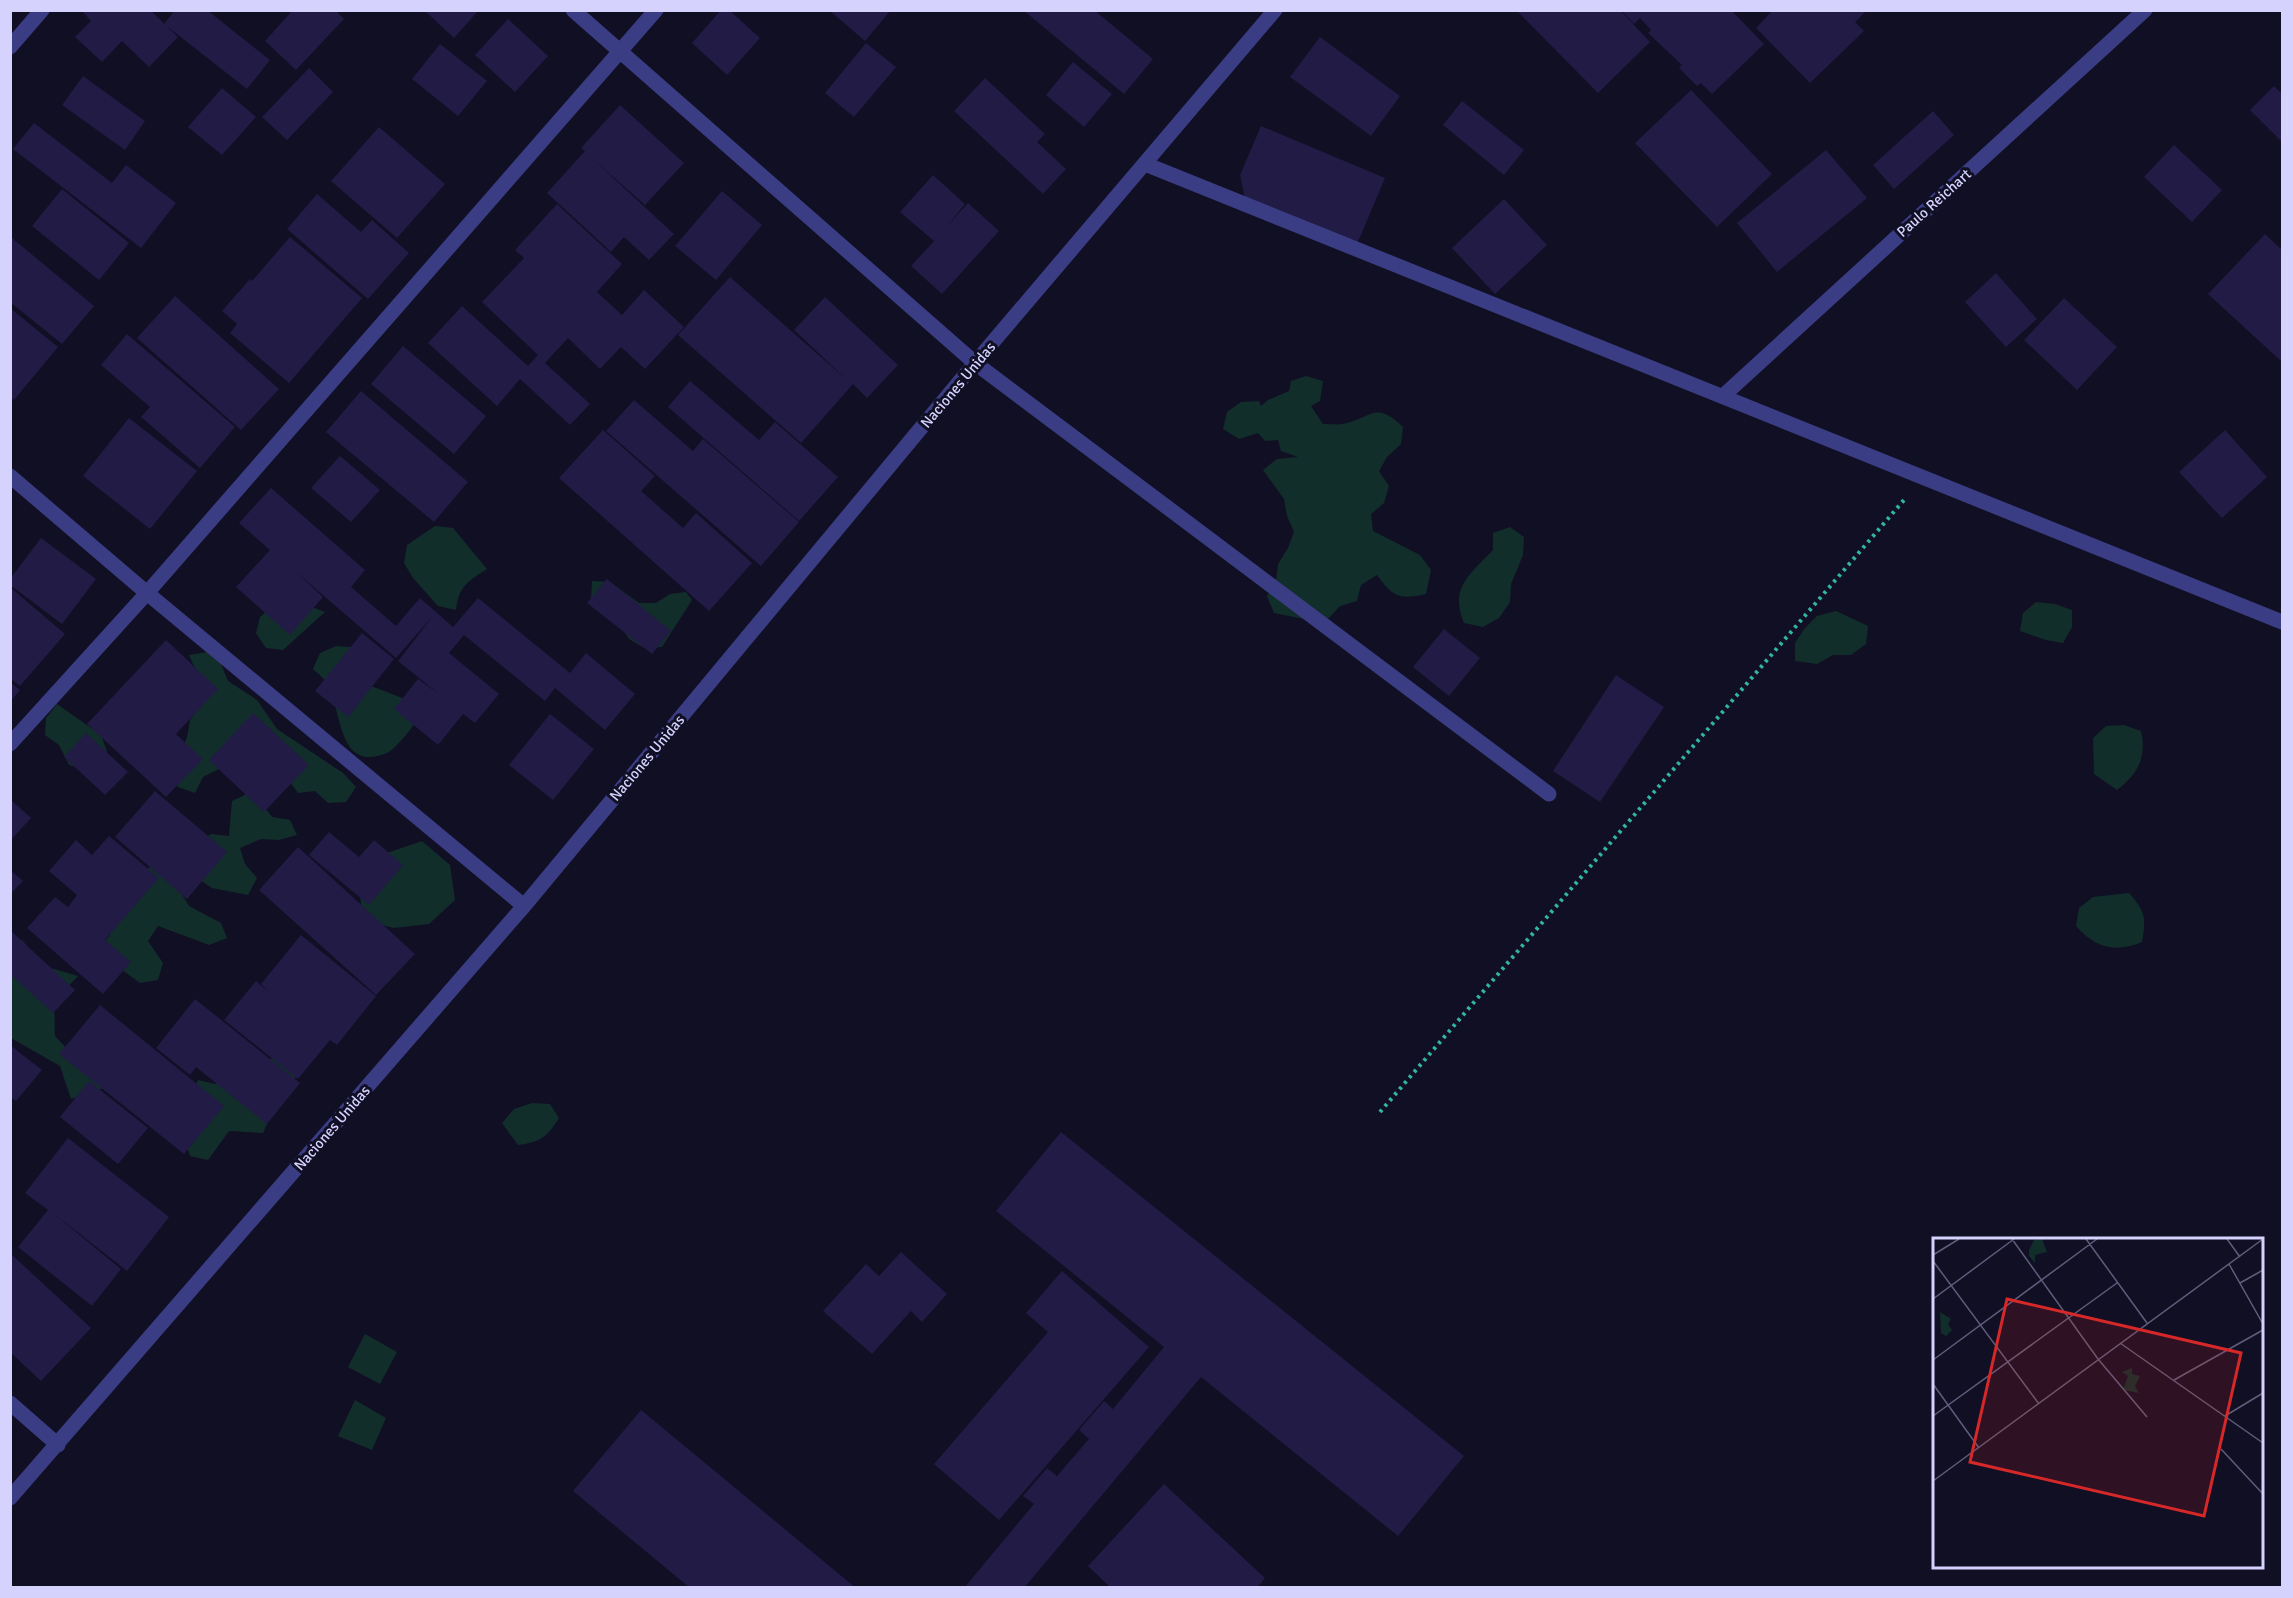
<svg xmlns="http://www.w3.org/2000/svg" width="2293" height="1598" font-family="Signika,sans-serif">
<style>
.green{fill:#122e2b}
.building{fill:#211b45}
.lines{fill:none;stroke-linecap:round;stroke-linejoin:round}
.path{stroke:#31b5a4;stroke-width:4;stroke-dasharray:3 4.5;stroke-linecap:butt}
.minor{stroke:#3a3d83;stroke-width:15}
.labels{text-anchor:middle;stroke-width:6;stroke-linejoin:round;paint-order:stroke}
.street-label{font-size:15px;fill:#d5d3fe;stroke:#110f24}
.inset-road{fill:none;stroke:#5f5d7b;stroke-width:1.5}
.view{fill:#d62828;fill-opacity:0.15;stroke:#d62828;stroke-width:3}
.inset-edge{fill:none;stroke:#d5d3fe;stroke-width:3}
</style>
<rect width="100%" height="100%" fill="#110f24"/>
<path class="green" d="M1306,376l17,5 -3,20 -9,5 12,18c6,0 14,1 20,0 29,-6 32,-24 60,3l-2,17 -14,13 -8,14 10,15 -5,17 -13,11 2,17 47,24 11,15 -5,24c-27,6 -33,3 -49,-19l-16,10 -4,16 -17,5 -13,14h-18l-35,-7 -7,-17 9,-15 2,-17 10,-16 6,-16 -7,-16 -3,-17 -21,-29 14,-11 21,-2 -17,-6 -3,-11 -13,1 -7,-8 -19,6 -16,-10 4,-17 14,-10 18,-1 2,5 7,-6 21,-9 2,-10z
M435,526l18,2 34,41c-20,13 -28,17 -31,41l-18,-4 -25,-28 -9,-15 3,-18z
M1510,527l14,10 -1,18 -12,29 -1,18 -11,16 -16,9 -19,-4c-15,-35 6,-49 29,-73v-17z
M592,581l18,1 29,21h17l14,-9 16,-2 6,8 -30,47 -18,1 -15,-9 -10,-16 -28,-24z
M2036,602l19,2 17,6v17l-9,16 -17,-3 -26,-9 3,-18z
M273,606h36l16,6 -42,38 -17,-2 -10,-15 4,-16z
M1836,611l32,15 -2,18 -15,11h-18l-16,9 -22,-3v-18l10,-15 12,-12z
M336,646l16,1 6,34 60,23c-1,5 -1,13 -3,18 -3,7 -21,28 -28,31 -51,21 -44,-45 -61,-71 -3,-5 -9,-9 -13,-13l7,-16z
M207,652l14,12 7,17 29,19 20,29 66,44 13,14 -10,15 -18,1 -13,-12 -17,2 -11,-15 -68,-9 -16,8 -8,16 -17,-6 -5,-17 14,-33 3,-17 10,-14 -4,-35 -7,-16z
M57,704l44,31 6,17 -21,18 -17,-5 -10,-20 -14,-10 1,-17z
M2124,725l17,6c6,26 -3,43 -24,59l-23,-16 -1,-36 13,-12z
M247,794l14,9 11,14 18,3 7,15 -18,5 -18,-1 -21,9 5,16 12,14 -9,17 -36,-7 -15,-10 -2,-34 16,-10 18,2 3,-35z
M422,841l28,24 5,35 -26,24 -35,4 -32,-8 -3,-44 28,-23z
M162,861l27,45 32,17 6,15 -18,7 -51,-19 -10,15 15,22 -5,17 -18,3 -30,-22 -12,-12 12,-14 7,-51z
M2129,893c17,19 17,25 13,49 -27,11 -47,6 -66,-16l3,-18 14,-11z
M22,940l22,26 34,10 -24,25 1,35 49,52 -33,11 -11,-33 -49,-28 -1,-90z
M282,1056l15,19 -27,42 -7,16 -34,-2 -21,29 -18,-4 -9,-26 9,-33 8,-17 17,4 32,-19z
M532,1103l18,1 9,14c-12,19 -18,24 -41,27l-16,-22 12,-14z
M365,1334l32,18 -17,32 -32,-17z
M355,1400l31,18 -14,32 -34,-14z"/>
<path class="building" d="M81,10h69l28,27 -29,30 -27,-26 -20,21 -27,-25 16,-16z
M175,10h32l63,50 -23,29 -83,-65z
M293,10h42l9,9 -48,51 -31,-29z
M424,10h55l-25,28z
M721,10h8l31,28 -33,37 -35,-32z
M829,10h62l-26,31z
M1023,10h71l59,49 -29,35z
M1516,10h104l30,32 -52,51z
M1621,10h110l33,34 -52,50 -11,-11 -4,3 -18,-18 3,-3 -34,-32 3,-3 -11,-12 -6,6z
M1773,10h94l-12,12 9,9 -54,52 -54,-55z
M508,19l40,37 -33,36 -40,-37z
M1320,37l80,59 -29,40 -81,-59z
M866,43l30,24 -42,50 -29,-24z
M440,44l47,37 -29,35 -46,-37z
M1073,62l39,32 -28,33 -38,-32z
M309,68l24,24 -46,48 -25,-23z
M83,76l62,45 -20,29 -63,-45z
M985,78l60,56 -8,8 29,27 -23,25 -89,-83z
M2274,86l8,8v48l-32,-32z
M222,88l34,29 -34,38 -34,-28z
M1691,90l81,84 -55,53 -82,-84z
M1462,101l62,49 -20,25 -61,-50z
M620,105l64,58 -39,42 -50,-44 79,73 -25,26 -25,-23 -13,15 -64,-59 38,-42 -4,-3z
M1933,111l21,24 -60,54 -21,-24z
M34,123l78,60 14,-18 50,38 -35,45 -128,-99z
M1261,126l124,52 -28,66 -112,-45 -5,-24z
M379,127l66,57 -48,54 -66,-57z
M2174,145l48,45 -30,32 -48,-45z
M1826,150l41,48 -90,74 -40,-49z
M933,175l32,29 -17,21 20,-22 31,28 -57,63 -31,-28 23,-25 -34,-29z
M62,189l67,54 -30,37 -67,-54z
M722,191l40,34 -46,55 -41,-34z
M317,194l44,38 11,-12 37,33 -41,46 -81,-70z
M1504,199l43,46 -52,49 -43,-46z
M557,204l65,60 -25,28 25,23 22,-25 40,37 -39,42 -24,-22 -21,22 -32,-31 -23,25 45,41 -20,21 -50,-46 -23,27 -69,-63 34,-37 66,60 10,-11 -56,-53 42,-44 -9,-8z
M2265,234l17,16v112l-74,-68z
M290,237l72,61 -73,85 -59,-50 7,-9 -15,-13 28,-32 2,2z
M12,238l82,68 -32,38 -52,-42z
M1996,273l41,46 -31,28 -41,-45z
M730,277l116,102 -52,-49 31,-33 73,68 -31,33 -14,-14 -52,59 -123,-108z
M175,296l104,93 -38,41 -104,-92z
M2064,298l53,49 -40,43 -53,-50z
M10,308l48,39 -44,53 -4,-3z
M127,334l108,93 -35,41 -59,-51 9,-10 -49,-42z
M403,346l83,70 -32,38 -83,-70z
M690,381l69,59 16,-18 63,55 -39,44 -131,-114z
M361,391l107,91 -34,40 -108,-90z
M634,400l59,51 10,-12 96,83 -38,44 -155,-135z
M129,418l68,53 -47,58 -67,-53z
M603,430l52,46 -14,15 42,37 13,-15 56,50 -43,48 -150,-133z
M2225,430l42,47 -45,41 -43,-46z
M340,456l40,34 -29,32 -40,-34z
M271,488l94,82 -14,17 45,39 24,-28 33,29 25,-29 92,75 16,-20 49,41 -30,36 -50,-42 -10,13 -81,-66 -15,18 50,41 -24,29 -12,-9 -25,31 -44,-36 24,-30 21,15 -41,-33 35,-45 -37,42 -100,-86 27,25 -33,38 -54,-48 34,-37 -31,-27z
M41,538l55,41 -34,45 -52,-39v-6z
M607,579l64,52 -19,23 -65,-51z
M10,587l55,47 -45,52 -10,-8z
M1444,629l36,29 -31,38 -36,-29z
M362,633l32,26 -46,58 -33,-26z
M166,640l52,49 -42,45 27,25 -37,38 -79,-73z
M1616,675l48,32 -64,95 -47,-31z
M10,682l10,8 -10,12z
M253,713l56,52 -45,47 -55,-52z
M550,714l44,35 -41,51 -44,-35z
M86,733l42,39 -23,23 -41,-38z
M155,791l72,61 -40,47 -72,-62z
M10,799l21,19 -21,23z
M329,832l30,25 15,-17 29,25 -34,40 -60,-50z
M109,836l50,42 -54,62 26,22 -28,32 -76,-66 28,-31 13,10 9,-12 -28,-24 27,-31 16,15z
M298,847l117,107 -39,41 -117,-105z
M10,870l13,11 -13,13z
M10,930l65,60 -22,23 -43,-39z
M301,935l75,61 -39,49 -7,-5 -32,39 -74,-59 32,-39 13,11 -8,-8z
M195,999l105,84 -33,41 -71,-57 -6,8 -34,-27z
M100,1005l124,101 -40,48 -125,-100z
M10,1045l32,25 -26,31 -6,-4z
M89,1081l59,47 -30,36 -58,-47z
M1061,1132l403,324 -66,80 -197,-159 -177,211h-60l70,-84 -11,-8 24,-28 10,8 32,-37 -10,-9 25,-29 9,8 51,-62 -168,-136z
M68,1138l101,79 -42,54 -74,-58 68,56 -29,37 -74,-59 30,-37 -23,-17z
M901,1252l46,42 -25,28 -11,-11 -39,43 -49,-43 43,-47 13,12z
M10,1253l81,75 -50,53 -31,-29z
M1062,1271l87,76 -150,173 -65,-56 114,-132 -22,-19z
M641,1410l215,178h-166l-117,-97z
M1164,1484l101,94 -8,10h-146l-23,-22z"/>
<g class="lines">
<path class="path" d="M1380,1112l524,-612"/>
<path class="minor" d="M573,10l402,353 574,431
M10,47l32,-37
M1145,164l1137,458
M1723,396l422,-386
M10,476l137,117 377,313
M10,744l137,-151 509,-583
M10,1403l48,42
M10,1498l514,-592 451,-543 300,-353"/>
</g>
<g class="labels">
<g class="street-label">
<text transform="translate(1934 203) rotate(-42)" y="5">Paulo Reichart</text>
<text transform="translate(958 385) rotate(-50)" y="5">Naciones Unidas</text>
<text transform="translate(647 758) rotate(-50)" y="5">Naciones Unidas</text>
<text transform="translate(332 1128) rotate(-49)" y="5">Naciones Unidas</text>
</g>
</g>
<g transform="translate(1933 1238)">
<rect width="330" height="330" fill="#110f24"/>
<path d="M109,1l5,13 -12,3v8l-6,-7v-6l5,-10zM7,74l11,7 -3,5 4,6 -6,6 -5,-3zM199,130v6l8,2 -5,10 4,7 -16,-3 5,-14 -6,-4z" fill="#122e2b"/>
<path class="inset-road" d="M79,1l86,120 49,58M153,1l61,84M294,1l13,18M0,17l26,-16M0,23l106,143M296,26l34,60M307,45l23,-13M0,61l81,-60M187,105l143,100M0,122l164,-121M241,142l89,-50M0,146l46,64M0,178l184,-133M292,178l38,-23M288,211l42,45M0,243l330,-242"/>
<path class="view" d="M74,61l234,54 -37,163 -234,-54z"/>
<rect width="330" height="330" class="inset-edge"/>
</g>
<rect width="2293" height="1598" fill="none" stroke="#d5d3fe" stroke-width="24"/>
</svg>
